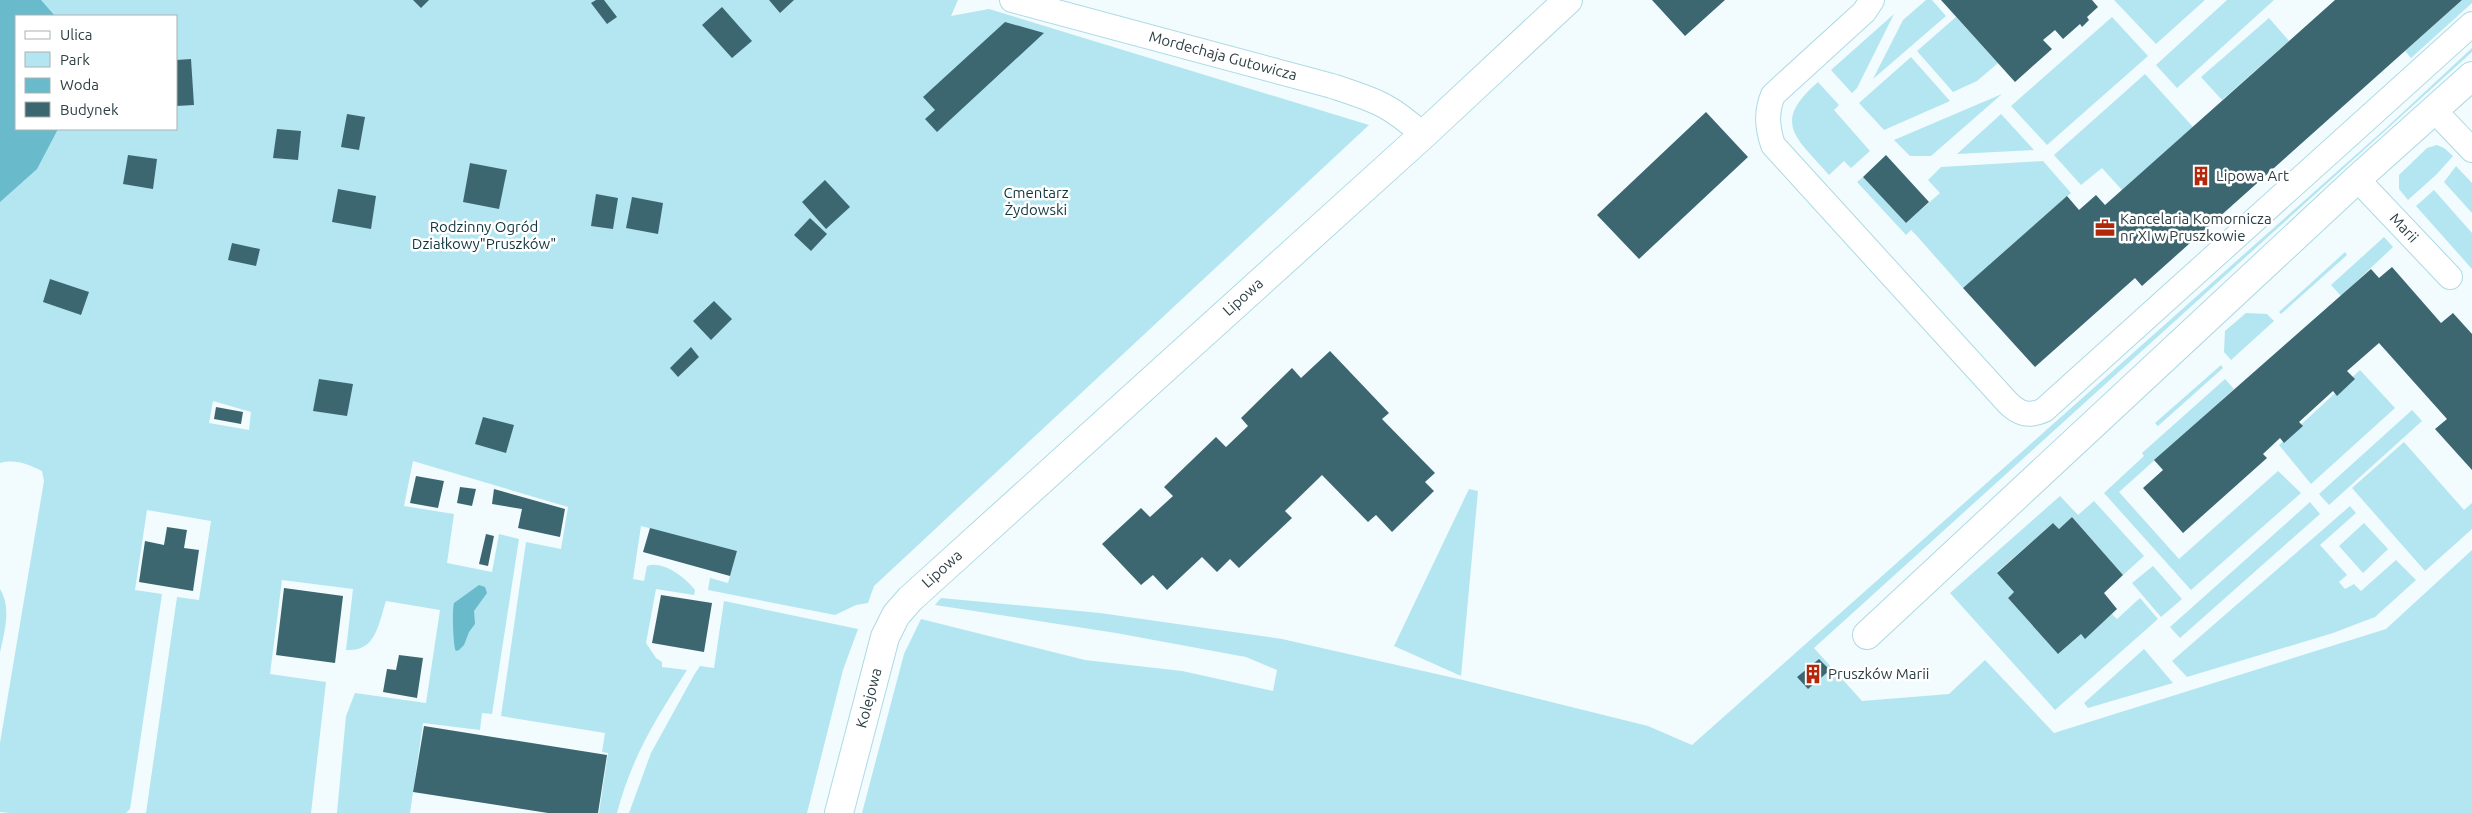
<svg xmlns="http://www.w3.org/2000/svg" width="2472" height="813" font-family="Ubuntu,sans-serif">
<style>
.green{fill:#b3e6f1;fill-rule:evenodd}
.water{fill:#69bacb}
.building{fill:#3d6770}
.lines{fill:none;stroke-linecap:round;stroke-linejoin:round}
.service-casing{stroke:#addae4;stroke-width:26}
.minor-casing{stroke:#addae4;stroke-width:30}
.service{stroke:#fff;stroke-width:24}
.minor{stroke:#fff;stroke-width:28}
.labels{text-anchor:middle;stroke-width:5;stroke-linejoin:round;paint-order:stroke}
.street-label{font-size:15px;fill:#2c3e42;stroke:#fff}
.poi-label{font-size:15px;fill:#2c3e42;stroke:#fff;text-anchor:start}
.park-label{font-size:15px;fill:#0f363e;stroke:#fff}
</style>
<rect width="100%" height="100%" fill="#f2fbfd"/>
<path class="green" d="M0,0h958l-7,16 38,-7 380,116 -495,461 -6,17 -12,2 -21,10 -127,-25 2,-12 18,5 9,-32 -96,-25 -8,53 11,2 3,-15c16,-6 39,12 48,24l-1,5 -38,-6 -10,54 10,15 6,4v5l25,3c-31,49 -55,86 -70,143h-18l9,-60 -6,-1 3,-19 -104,-17 25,-174 35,7 7,-42 -155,-46 -9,45 50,8 -7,49 45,9 7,-38 20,5 -27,175 -10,-1 -2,17 -57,-7 -13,90h-73l9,-97 9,-23 71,10 14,-93 -54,-9c-8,24 -10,51 -40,49l7,-61 -71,-9 -12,94 56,8 -15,131h-165l31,-216 22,3 12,-79 -64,-11 -12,80 27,4 -32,215 -4,4h-116l-10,-1v-69l44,-262 -2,-10c-15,-7 -26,-12 -42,-8zM16,16h160v113h-160zM213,401l38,11 -2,18 -40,-7z
M1926,0h6l14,16 -73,63 30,-59z
M2114,0h91l-49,44z
M2227,0h47l-97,88 -21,-23z
M2462,0h10v3l-61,55 -6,-7z
M1894,14l-37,74 -5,5 -21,-23z
M1956,17l42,46 -21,18 -24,11 -36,-41z
M2112,17l36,39 -101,89 -36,-39z
M2269,18l20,23 -67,59 -21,-23z
M2472,48v4l-658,596 48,53 87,-7 36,-34 69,73 332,-104 86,-79v263h-1610l42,-159 17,-35 164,41 97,11 91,20 4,-21 -31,-13 -130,-24 -181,-28 6,-7 159,15 182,26 181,41 185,46 44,19 694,-617z
M1911,57l39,44 -66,29 -25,-27z
M2145,74l48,53 -71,63 -20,-22 -21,17 -27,-30z
M1818,82l21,23 -5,5 36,41 -19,17 -7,-7 -15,14c-33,-38 -58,-52 -11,-93z
M2002,94l-71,62h-21l-16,-16z
M2001,114l33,36 -77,4z
M2437,145l7,3 9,8 -16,18 -29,26 -9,-11v-14l28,-27z
M2043,161l28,32 -108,95 -47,-53 -5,-5 -5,5 -49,-53 6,-5 43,46 34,-30 -12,-13 13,-13z
M2456,166l16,17v30l-28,-31z
M2434,190l38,43v36l-56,-63z
M2384,237l9,10 -52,49 -10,-11z
M2345,252l2,3 -66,59 -2,-2z
M2246,313l21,1 7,7 -43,39 -7,-8 1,-21z
M2221,365l2,3 -65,58 -3,-3z
M2360,370l35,38 -84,76 -32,-39z
M2225,379l9,10 -115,103 60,67 99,-88 23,22 -110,97 -87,-97 40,-37 -2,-3z
M2412,410l10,11 -93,84 -10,-11z
M2404,442l60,68 8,-7v26l-47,42 -73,-83z
M1469,489l9,2 -17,185 -67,-30z
M2060,496l18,19 16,-14 50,55 -21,19 -51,-58 -13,12 -6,-6 -56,49 17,20 -6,6 50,56 23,-20 4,4 27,-24 5,5 23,-21 18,21 -103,91 -105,-117z
M2310,502l10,12 -140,124 -10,-11z
M2350,506l6,7 -36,32 27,30 -8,7 6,7 9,-5 7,7 35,-31 20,20 -41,37 -42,16 -146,44 -15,-16z
M2364,523l24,26 -25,24 -24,-27z
M2153,566l29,33 -21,18 -29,-34z
M0,589c12,20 4,43 0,64z
M724,601l134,28 -15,41 -36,143h-178l22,-60 43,-78 6,-9 14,2z
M2144,649l29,34 -85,25 -4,-5z"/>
<path class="water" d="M0,0h41l14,16h-39v113h42l-21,40 -37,33z
M479,585l6,2 2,6 -13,18 1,13 -6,8 -5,13 -5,5 -3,1c-3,-4 -4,-42 -2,-48z"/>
<path class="building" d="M413,0h16l-8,8z
M596,0h8l13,17 -10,7 -16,-21z
M769,0h25l-14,13z
M1652,0h73l-40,36z
M1941,0h151l6,7 -11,10 2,3 -7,7 -2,-3 -17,15 -8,-9 -12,10 9,9 -37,33z
M2335,0h127l-320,286 -7,-8 -100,89 -72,-79 104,-92 12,14 17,-15 9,10z
M722,7l30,34 -20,17 -30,-33z
M1005,22l39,11 -107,99 -12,-13 10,-9 -12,-13z
M191,59l3,46 -18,1v-46z
M1706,112l42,45 -109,102 -42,-44z
M347,114l18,3 -6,33 -18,-3z
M277,129l24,2 -3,29 -25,-2z
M128,155l29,4 -4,30 -30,-5z
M1886,155l43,47 -23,21 -43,-46z
M470,163l37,7 -8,39 -36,-7z
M825,180l25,27 -24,22 -24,-27z
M338,189l38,7 -5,33 -39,-7z
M596,194l22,4 -5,31 -22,-3z
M632,197l31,6 -5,31 -32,-6z
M810,218l17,16 -16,17 -17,-16z
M232,243l28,6 -4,17 -28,-6z
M2392,267l49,56 12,-10 19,21v136l-37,-41 12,-10 -68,-76 -32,28 8,8 -18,17 -4,-5 -34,31 4,4 -19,17 -4,-5 -17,16 4,4 -84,75 -40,-45 20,-18 -9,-10 217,-191 8,9z
M50,279l39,13 -8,23 -38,-13z
M714,301l18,18 -21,21 -18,-19z
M691,347l8,10 -21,20 -8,-9z
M1330,351l59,62 -7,6 53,54 -10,9 9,9 -42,41 -16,-17 -8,7 -46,-47 -37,36 7,7 -53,50 -9,-9 -13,13 -15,-15 -35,33 -14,-15 -12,10 -39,-41 39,-36 9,9 23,-21 -9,-9 52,-50 10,10 22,-21 -7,-8 51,-50 9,10z
M319,379l34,5 -6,32 -34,-5z
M216,407l27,5 -2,12 -27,-5z
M483,417l31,8 -8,28 -31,-9z
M416,476l28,5 -6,27 -28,-5z
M460,487l16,2 -4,17 -15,-3z
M494,489l71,20 -5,28 -42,-9 4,-19 -30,-5z
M2072,517l51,58 -19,18 13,16 -32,30 -4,-5 -23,20 -50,-56 6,-6 -17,-19 56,-50 6,6z
M167,527l20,3 -3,18 15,2 -6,41 -54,-9 6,-41 19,4z
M650,528l87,23 -7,25 -87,-24z
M486,534l8,2 -6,30 -9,-2z
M284,588l59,8 -8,67 -59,-8z
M661,595l51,8 -8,49 -52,-9z
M399,655l24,3 -6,40 -34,-6 4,-23 9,1z
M1819,659l11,11 -22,19 -11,-12z
M424,726l183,29 -9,58h-50l-135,-21z"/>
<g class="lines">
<defs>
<path id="service" d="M1012,0l320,86c43,14 57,18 91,49
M1872,0l-8,12 -91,83c-7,17 -6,32 0,50l235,258c11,11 21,14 36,7l428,-386
M2434,110l38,40
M2357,179l93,98"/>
<path id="minor" d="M1867,635l490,-456 115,-103
M839,813l46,-176 11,-22 14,-16 513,-464 145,-135"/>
</defs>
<use href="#service" class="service-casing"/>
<use href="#minor" class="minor-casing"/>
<use href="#service" class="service"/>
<use href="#minor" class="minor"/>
</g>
<defs>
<symbol id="building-bare" viewBox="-9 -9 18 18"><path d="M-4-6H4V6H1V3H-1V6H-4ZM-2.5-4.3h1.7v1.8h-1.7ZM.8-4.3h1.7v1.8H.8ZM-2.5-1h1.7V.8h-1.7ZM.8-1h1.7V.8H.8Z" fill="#b3270b" stroke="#fff" stroke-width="2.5" paint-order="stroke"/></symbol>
<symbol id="office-bare" viewBox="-9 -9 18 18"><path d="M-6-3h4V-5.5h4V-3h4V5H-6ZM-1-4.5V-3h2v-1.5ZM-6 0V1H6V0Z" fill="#b3270b" stroke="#fff" stroke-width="2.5" paint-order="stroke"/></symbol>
</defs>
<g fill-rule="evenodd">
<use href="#building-bare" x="2187" y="162" width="28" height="28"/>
<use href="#office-bare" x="2091" y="214" width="28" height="28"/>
<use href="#building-bare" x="1799" y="660" width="28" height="28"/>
</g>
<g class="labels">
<g class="street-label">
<text transform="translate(1223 56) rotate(15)" y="5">Mordechaja Gutowicza</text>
<text transform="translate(2404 228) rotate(47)" y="5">Marii</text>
<text transform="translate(1243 297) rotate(-42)" y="5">Lipowa</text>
<text transform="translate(942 569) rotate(-42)" y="5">Lipowa</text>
<text transform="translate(869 698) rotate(-75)" y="5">Kolejowa</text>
</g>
<g class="poi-label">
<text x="2216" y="181">Lipowa Art</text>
<text x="2120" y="224">Kancelaria Komornicza<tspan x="2120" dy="17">nr XI w Pruszkowie</tspan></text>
<text x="1828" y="679">Pruszków Marii</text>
</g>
<g class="park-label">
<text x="1036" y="198">Cmentarz<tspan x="1036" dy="17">Żydowski</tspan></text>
<text x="484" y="232">Rodzinny Ogród<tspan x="484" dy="17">Działkowy"Pruszków"</tspan></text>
</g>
</g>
<rect x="15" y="15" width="162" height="115" fill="#ffffff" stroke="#abb2b3"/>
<rect x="25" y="31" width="25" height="8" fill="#ffffff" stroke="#abb2b3"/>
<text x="60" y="40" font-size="15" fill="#2c3e42">Ulica</text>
<rect x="25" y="52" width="25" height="15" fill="#b3e6f1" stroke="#abb2b3"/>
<text x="60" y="65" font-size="15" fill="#2c3e42">Park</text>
<rect x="25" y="78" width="25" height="15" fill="#69bacb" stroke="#abb2b3"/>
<text x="60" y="90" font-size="15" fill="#2c3e42">Woda</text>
<rect x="25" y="102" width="25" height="15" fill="#3d6770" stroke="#abb2b3"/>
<text x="60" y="115" font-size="15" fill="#2c3e42">Budynek</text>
</svg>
